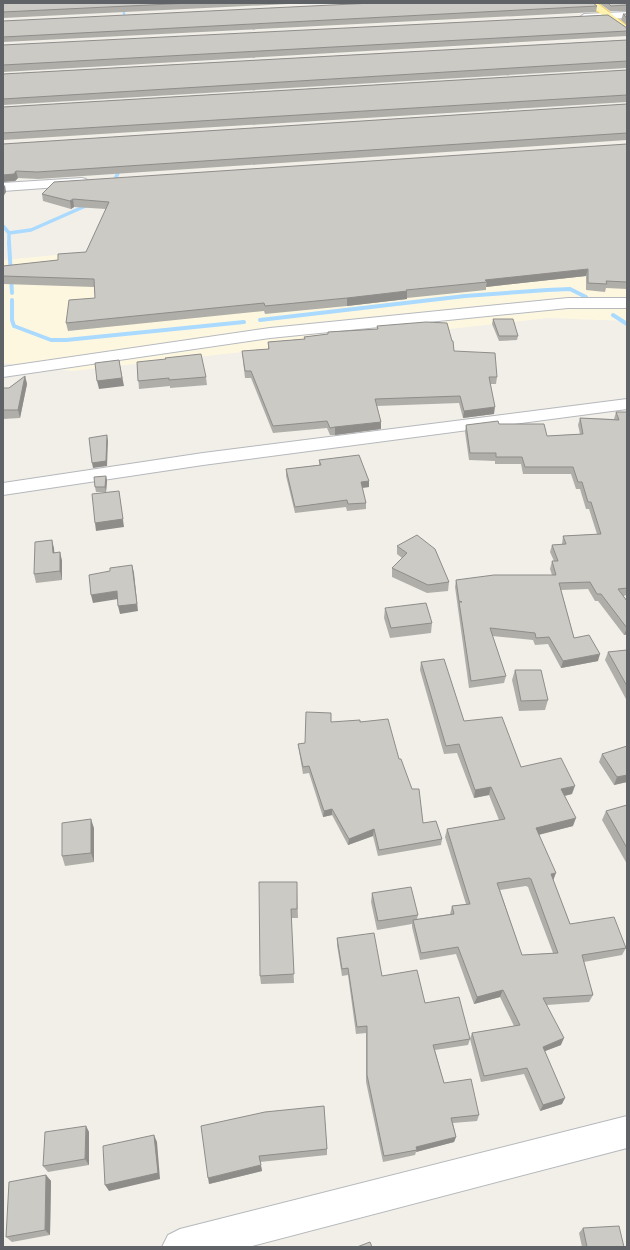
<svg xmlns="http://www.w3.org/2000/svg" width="630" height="1250" font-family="Karla,sans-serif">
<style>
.commercial{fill:#fef7e0}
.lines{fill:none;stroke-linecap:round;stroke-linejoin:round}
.stream-far2{stroke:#aadaff;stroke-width:2.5}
.stream-far1{stroke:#aadaff;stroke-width:3.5}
.stream{stroke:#aadaff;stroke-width:4}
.street-casing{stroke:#b5b8bc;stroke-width:2}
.secondary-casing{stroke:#b6babf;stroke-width:2}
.primary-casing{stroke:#f2c960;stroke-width:2}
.street{fill:#fff;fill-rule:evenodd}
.secondary{fill:#fff;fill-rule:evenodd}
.primary{fill:#fff2af;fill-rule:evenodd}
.wall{fill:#afaea9;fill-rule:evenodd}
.shaded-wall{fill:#8f8d8a}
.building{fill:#cccac5;stroke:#8f8d8a;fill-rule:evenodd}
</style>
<rect width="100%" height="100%" fill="#f1efe8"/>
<path class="commercial" d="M627,212v109l-79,-3 -476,53 -69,-8v-103l148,-14z"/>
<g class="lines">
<path class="stream-far2" d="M123,3l1,11"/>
<path class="stream-far1" d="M116,177l5,-10
M3,226l6,7v10
M9,233l22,-3 59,-26"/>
<path class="stream" d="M9,242l3,51
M12,300v20l2,6 37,14h15l178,-18
M613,315l14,9
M260,320l205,-24 82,-6 23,-1 16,8"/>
<defs>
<path id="street" d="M627,12v6l-43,2 -4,-3 4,-3z
M82,178l4,1 2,3 -2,3 -83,6v-8z
M627,399v10l-424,56 -200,30v-12l200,-30z
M627,1116v32l-379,99h-86l6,-12 12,-6z"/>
<path id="secondary" d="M568,298h59v10h-59l-298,30 -267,39v-10l267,-39z"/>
<path id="primary" d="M587,3h10l30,23v7l-3,-1z"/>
</defs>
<use href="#street" class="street-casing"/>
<use href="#secondary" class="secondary-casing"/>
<use href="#primary" class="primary-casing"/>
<use href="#street" class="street"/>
<use href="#secondary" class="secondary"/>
<use href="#primary" class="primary"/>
</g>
<path class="wall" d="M3,3h305l-305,15z
M599,3h28v8h-17z
M597,6l-1,6 -593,30v-21z
M623,14h4v11l-6,-5z
M627,28v8l-624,36v-27z
M627,40v28l-624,37v-31z
M627,70v32l-624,38v-33z
M627,104v36l-589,39 -20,-1 -3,3 -12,-37z
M627,144v145l-21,-1 -1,4 -19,-2v-14l-100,11v3l-79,8v1l-60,7 -82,8 -1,-3 -196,20 -2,-8 29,-25 -1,-11 -90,-3 -1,-5v-13l55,-6 28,-8 20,-43 -32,-2 -3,2 -28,-8 -1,-7z
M493,319l25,17 -1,4 -18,1 -7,-17z
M377,326l77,25 43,26 -1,7h-6l4,30 -31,4 -4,-15 -82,3 4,16v7l-46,6h-5l-3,-7 -54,5 -22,-55h-6l-3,-27 26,-2v-7l36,-3v-2l24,-3v-2l49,-3z
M137,362l69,15 1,8 -37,3v-2l-31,3z
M25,376l2,8 -7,34 -17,1v-31h6z
M616,412h11v183l-4,1 4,5v33l-3,1 -26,-34h-3l-7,-12 -27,1 13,48 24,23 -37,7 -13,-24 -13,1 -2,-5 -41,-4 14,40 -2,7 -35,5 -14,-101 1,-7 96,-5 -2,-6 2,-8h2l-4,-9 2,-7 10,-1 1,-8 34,-2 -8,-25h-3l-6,-20h-4l-5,-15h-48l-2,-10h-26v-3l-26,-1 -4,-28 1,-7 33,-1 48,12 33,-2 -2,-9 2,-7 34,1z
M319,460l50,21v6l-7,1 4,15v6l-19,2 -1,-4 -51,6 -9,-37v-7l33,-4z
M106,476l1,5 -1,11h-10l-1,-5z
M52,540l2,13 6,-1 2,9v19l-26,3 -2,-9z
M397,546l52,36 -1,9 -21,2 -35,-16v-9l10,-10 -5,-4z
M385,608l47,15 -1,10 -41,5 -6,-20z
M627,650v51l-22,-41 3,-8z
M421,662l43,59 57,46 51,27 -7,2 8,30 -34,9 14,45 17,44 56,24 -4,7 -38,7 9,33 -4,7 -42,3 14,40 -16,6 17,53 -22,7 -16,-37 -43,8 -11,-43 2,-6 42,-7 -14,-29 -26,7 -18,-50 -36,6 -8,-33v-3l-35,6 -6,-28 1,-9 46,22 -1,4 33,-5 2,-8 14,-2 -21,-67 2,-8 52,-9 -10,-25 -15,3 -17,-45 -13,1 -24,-84zM526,886l2,1 25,66 -31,2 -22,-65z
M515,670l33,30 -3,10 -26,1 -7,-31z
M331,722h29l39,37 24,64 19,16 -1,6 -63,11 -5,-20 -25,9 -16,-30 -9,2 -14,-44 -6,1 -4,-23 -1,-7 7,-1z
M602,754l25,28 -13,3 -15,-23z
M627,805v59l-25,-44 4,-9z
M94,828v34l-29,4 -3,-10z
M297,882l1,36h-7l3,65 -33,1 -1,-8z
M337,938l45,38 43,27 45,36 -2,6 -33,5 9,33 35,32 -2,6 -24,2 3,14 -2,5 -38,10 -1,3 -32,7 -17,-80v-49l-10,1 -8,-59 -6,1 -5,-31z
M324,1106l3,43v6l-67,7 2,9 -53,13z
M86,1126l3,6v33l-41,7 -5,-6z
M46,1175l5,6 -1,54 -38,7 -6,-5z
M583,1228l41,19h-42l-3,-14z"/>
<path class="shaded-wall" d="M16,171l2,7 -3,3 -12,1v-7z
M5,185l1,7 -3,5v-10z
M73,199l1,8 -3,2 -1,-8z
M588,269l-2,7 -100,11 1,-5 -2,-2z
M407,291v8l-60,7v-8z
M119,360l5,26 -25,3 -2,-8z
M25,376l2,8 -7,34 -2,-8z
M495,407l-1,7 -31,4 1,-7z
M381,422v7l-46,6v-8z
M107,435l1,6 -1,25 -14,2 -1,-5z
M106,476l1,5 -1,11 -1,-5z
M369,481v6l-9,1 1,-6z
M119,491l5,36 -28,4 -1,-8z
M52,540l2,8 1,14 -2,-9z
M60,552l2,9v19l-2,-9z
M132,565l2,8 4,38 -18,3 -2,-8z
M117,591l1,8 -25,4 -2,-8z
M627,628v6l-3,1z
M600,654l-2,7 -37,7 2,-7z
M627,775v7l-13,3 3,-8z
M575,786l-3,8 -14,3 3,-8z
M491,787l-2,8 -15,3 1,-8z
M332,809v6l-9,2 1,-6z
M576,818l-3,8 -40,10 3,-8z
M91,819l3,9v34l-3,-9z
M374,829l-1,7 -25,9 1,-6z
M556,873l-3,8 -2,-7z
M503,990l-3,7 -26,7 3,-7z
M564,1038l-3,7 -21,8 3,-6z
M565,1098l-3,6 -22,7 3,-6z
M86,1126l3,6v33l-4,-6z
M154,1135l3,7 3,37 -51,12 -4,-6z
M456,1137l-2,5 -38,10 1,-2 -1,-3z
M261,1165l1,6 -53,13 -1,-6z
M46,1175l5,6 -1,54 -5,-5z"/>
<path class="building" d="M3,3h188l-188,9z
M373,3h220l4,3 -594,31v-16z
M608,3h19v2l-16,1z
M623,14h4v4z
M608,15l19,13v3l-624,34v-20z
M627,40v21l-624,38v-25z
M627,70v25l-624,38v-26z
M627,104v29l-590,39 -21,-1 -2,3 -11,1v-31z
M627,144v138l-21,-1 1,3 -19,-1v-14l-103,11 2,2 -81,8 1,1 -60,7 -82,8 -1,-3 -198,20 3,-23 26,-2 -1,-19 -91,-3v-10l55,-6v-6l28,-2 23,-50 -36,-3 -3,2 -28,-7 12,-12z
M493,319h20l5,17h-19z
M426,322l21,1 5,18h1l1,10 41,2 2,24h-8l6,30 -31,4 -4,-15 -85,3 6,23 -46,5 -5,1 -3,-7 -54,5 -22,-55h-6l-3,-20 27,-2 -1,-7 37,-3 -1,-2 24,-3v-2l50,-3 -1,-3z
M201,354l5,23 -37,3v-2l-31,3 -1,-19 29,-3 -1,-1z
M119,360l3,18 -25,3 -2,-18z
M25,376l-7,34h-15v-22h6z
M616,412h11v176l-9,1 9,12v27l-26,-34h-4l-7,-12 -31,1 15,55 15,-3 11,19 -37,7 -14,-24 -13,1 -1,-5 -45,-5 16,48 -35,5 -12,-79h3l-3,-1 -3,-21 38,-5h62l-4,-14h6l-6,-16 14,-1 -3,-8 38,-2 -10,-32h-3l-6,-20h-4l-5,-15h-48l-3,-10h-26v-4h-26l-4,-28 32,-4 1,3h45l3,12 36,-2 -3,-16 39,2z
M107,435l-1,26 -14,2 -3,-25z
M359,455l10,26 -8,1 5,21 -18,1 -1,-4 -52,7 -9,-38 35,-4 -2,-5z
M106,476l-1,11h-10l-1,-10z
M119,491l4,28 -28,4 -3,-29z
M417,535l18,14 14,33 -21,3 -36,-17 15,-15 -10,-7z
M52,540l1,13 7,-1v19l-26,3 1,-32z
M132,565l5,39 -19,2 -1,-15 -26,4 -2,-20 21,-4v-3z
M426,603l6,20 -41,5 -6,-20z
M627,650v36l-19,-34z
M444,659l20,62 38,-4 19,50 40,-9 14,28 -14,3 15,29 -40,10 20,45 -5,1 19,50 44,-7 12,31 -44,7 11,40 -50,3 21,40 -21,9 22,51 -22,7 -16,-37 -43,8 -12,-43 48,-8 -17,-35 -26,7 -19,-50 -37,6 -8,-33 41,-6 -2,-8 18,-2 -23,-75 58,-10 -14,-32 -16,3 -16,-46 -13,2 -25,-84zM529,878l2,1 27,74 -36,2 -25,-72z
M515,670h26l7,30 -27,1z
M306,712l25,1v9l29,-2v2l28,-3 11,40h2l11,30h7l4,34 13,-2 6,18 -63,11 -5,-21 -25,10 -17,-30 -8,2 -15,-45 -6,1 -5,-23 7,-1z
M627,746v29l-10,2 -15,-23z
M627,805v43l-21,-37z
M91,819v34l-29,3v-33z
M259,882h38v27h-6l3,65 -34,2z
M411,887l7,28 -40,6 -6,-28z
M374,933l8,43 35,-6 8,33 34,-6 11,42 -37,6 11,38 27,-4 8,36 -28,3 5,19 -40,10 1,3 -33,6 -17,-81v-49l-10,1 -9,-59 -6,1 -5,-31z
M324,1106l3,43 -68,7 2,9 -53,13 -7,-52 64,-14z
M86,1126l-1,33 -42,7 2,-34z
M154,1135l4,38 -53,12 -2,-39z
M46,1175l-1,55 -39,7 3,-55z
M619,1226l5,21h-37l-4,-19z
M370,1242l2,5h-15z"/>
<rect width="630" height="1250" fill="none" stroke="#5f6368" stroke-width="8"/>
</svg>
